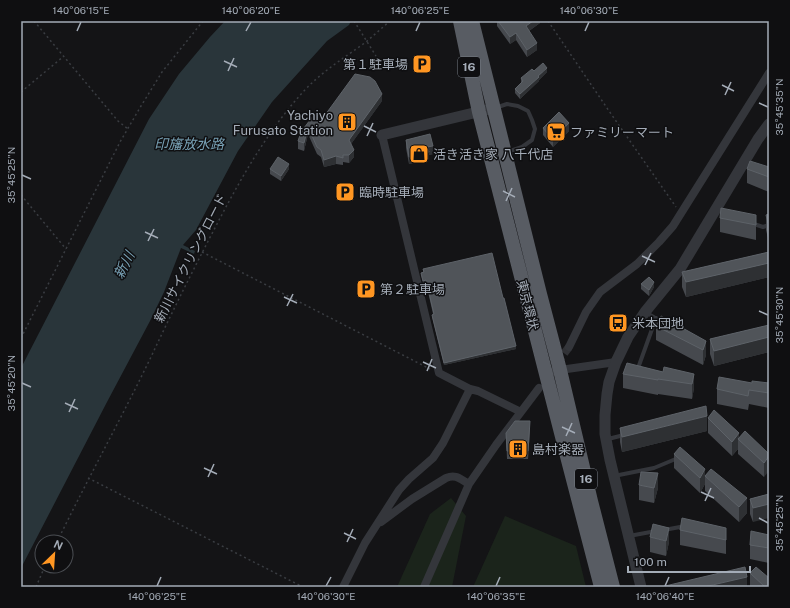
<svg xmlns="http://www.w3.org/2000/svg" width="790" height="608" font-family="'Public Sans','Noto Sans JP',sans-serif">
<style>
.green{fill:#1b241b}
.water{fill:#29353a}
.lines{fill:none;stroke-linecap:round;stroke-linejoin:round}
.minor-tunnel{stroke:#313236;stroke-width:8;stroke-dasharray:8 4;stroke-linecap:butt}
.path{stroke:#3a3d42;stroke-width:1.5;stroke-dasharray:2 3;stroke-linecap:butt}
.service{stroke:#34363b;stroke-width:4}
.minor{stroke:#34363b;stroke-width:8}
.tertiary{stroke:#34363b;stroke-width:11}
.trunk{stroke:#585c63;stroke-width:14}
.wall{fill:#46494e}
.shaded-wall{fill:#2e3033}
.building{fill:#505459;stroke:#5d6268}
.ticks{fill:none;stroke:#a4acb7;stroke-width:1.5}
.labels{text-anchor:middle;stroke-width:3;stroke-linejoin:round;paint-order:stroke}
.shield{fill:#0f0f11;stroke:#777d85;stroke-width:1}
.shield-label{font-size:12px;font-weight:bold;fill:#a4acb7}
.poi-label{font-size:13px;fill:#a4acb7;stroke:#0f0f11;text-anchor:start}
.street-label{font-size:13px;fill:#a4acb7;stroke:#0f0f11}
.water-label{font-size:14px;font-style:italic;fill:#78a1b5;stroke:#0f0f11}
.neatline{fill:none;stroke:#a4acb7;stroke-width:1.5}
.ticks-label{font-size:10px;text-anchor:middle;fill:#a4acb7}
</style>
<rect width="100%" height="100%" fill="#141416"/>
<path class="green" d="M451,498l15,18 -14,71h-55l33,-73z
M505,516l71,30 10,41h-113z"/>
<path class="water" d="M225,21h126l-2,4 -22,16 -55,61 -34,49 -42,79 -13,15 12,6 -1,3 -13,-6 -17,44 -14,29 -43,81 -86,166v-200l128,-249 30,-45 31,-37z"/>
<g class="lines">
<path class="minor-tunnel" d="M557,363l12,-16"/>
<path class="path" d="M34,21l84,100 10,8
M354,21l22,35
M548,21l61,90 67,96
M21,92l43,-36
M21,195l45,54
M202,252l228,117
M21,338l99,-196 21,-36 21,-34 41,-51
M88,478l215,109
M57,542c30,-62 64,-123 94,-185 21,-45 43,-89 66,-133 24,-46 50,-92 85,-131 19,-21 42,-35 64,-51 8,-7 16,-14 24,-21
M36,587l9,-21"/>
<path class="service" d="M495,108l12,-4 11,2 10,5 4,9 3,9 -3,11 -10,7 -15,5
M751,223l12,4 6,-2
M645,312l17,10
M637,371l19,-53
M608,439l16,-4
M614,476l40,-8 24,-10
M664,530l16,-3 5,1
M629,536l27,-5"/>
<path class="minor" d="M382,135l57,238 31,16 8,2 43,21
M569,347l17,-35 14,-20 37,-28 22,-22 14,-16 96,-153
M546,373l14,-3 56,-8
M381,522l31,-23 34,-21c10,-4 14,1 23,6
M343,587l22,-44 34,-53 10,-11 24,-21 10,-15 27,-54
M424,587l45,-103 27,-39 43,-57"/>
<path class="tertiary" d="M382,135l104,-25
M641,587l-31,-127 -5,-26v-19l2,-21 2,-12 7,-20 12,-25 17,-25 35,-43 78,-130 11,-15"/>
<path class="trunk" d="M460,21l19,91 90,352 32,123
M472,21l68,273 20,76 31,131 22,86"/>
</g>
<path class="wall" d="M497,21h43v2l-11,8 8,19 -10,7 -11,-17 -6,4 -13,-18z
M534,71l13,1 -8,8v1l-19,18 -5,-6v-4l6,-6v-5z
M382,101l-31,43 3,13 -5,6 -6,-1v3l-7,-1 -12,3 -3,-10 -4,-3 -9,-20 -4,17 -6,-2v-8l3,-9 19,-10z
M543,128l26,3 -16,16 -10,-12z
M406,140l27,14 -4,1v4l-20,5 -3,-16z
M769,167v25l-22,-9v-14z
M270,169h19l-8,12 -11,-7z
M769,214l-1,24 -2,-8v-15z
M756,215v25l-36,-8v-14z
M769,252v25l-83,20 -4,-10v-15z
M423,269l80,29 13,51 -72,16 -12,-48v-2l1,-1 -7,-31h-3l-2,-8v-2l2,-1z
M641,284l13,3 -5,9 -8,-7z
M769,325v27l-55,14 -4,-12v-15z
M656,326l50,15v14l-3,10 -47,-25z
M663,372l31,2v14l-2,11 -34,-5v1l-35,-7v-14z
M752,383h17v25l-20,-4 -1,6 -31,-6v-15z
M708,418l31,20 30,16 -5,23 -26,-23v-5l-6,7 -24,-23z
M620,428l87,3 -85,21 -2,-10z
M530,429l-2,30h-21l-1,-26z
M674,454l31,22 42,37 -8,9 -34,-31v-7l-5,9 -26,-25z
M639,485l19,3 -4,15 -15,-3z
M769,494l-16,28 -3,-8v-15z
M726,528v26l-46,-9v-15z
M769,535v28l-19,-4v-14z
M650,537l19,5 -3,14 -16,-4z
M750,573l19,14h-19z"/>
<path class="shaded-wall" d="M533,21h7v2l-14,10v-7z
M516,33v7l-6,4v-7z
M537,43v7l-10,7v-7z
M547,68v4l-8,8v1l-19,18v-5z
M382,94v7l-33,46v-7z
M569,123v8l-16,16v-7z
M308,127v7l-4,17v-8z
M433,146v8l-4,1v4l-20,5v-7l18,-10z
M354,150v7l-5,6v-8z
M336,156v8l-12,3v-7z
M289,164v5l-8,12v-5z
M768,223h1v15h-1z
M769,263v14l-83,20v-15z
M426,280v3h-3v-2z
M654,282v5l-5,9v-6z
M769,337v15l-55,14v-15z
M706,341v14l-3,10v-15z
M516,346v3l-72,16v-2z
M694,374v14l-2,11v-15z
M707,416v15l-85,21v-15z
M530,421v8l-2,30v-8z
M739,433v7l-1,-1v10l-6,7v-14z
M769,456v15l-5,6v-14z
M705,469v15l-5,9v-15z
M658,473v15l-4,15v-15z
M747,498v15l-8,9v-15z
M769,504v14l-16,4v-14z
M669,528v14l-3,14v-15z
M747,577v10h-43z"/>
<path class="building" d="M498,21h35l-7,5 11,17 -10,7 -11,-17 -6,4z
M543,63l4,5 -9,8 1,1 -19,17 -5,-5 8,-8 -2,-3 11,-9 2,2z
M355,74l15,3 5,4 7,13 -33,46 5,10 -5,5h-6v3l-7,-2 -12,4 -3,-10 -4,-3 -9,-20 -4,16 -6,-2 3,-9 12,-16 7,6z
M559,112l10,11 -16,17 -10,-12z
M430,134l3,12 -6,1 2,5 -20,5 -3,-17z
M278,157l11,7 -8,12 -11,-7z
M750,161l19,6v10l-22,-8z
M721,208l35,7v10l-36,-7z
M769,214v9h-1l-2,-8z
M769,252v11l-83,19 -4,-10z
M492,253l11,45h1l12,48 -72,17 -12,-48 2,-1 -8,-34 -3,1 -2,-8 3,-1 -1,-3z
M649,277l5,5 -5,8 -8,-6z
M661,316l45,25 -3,9 -47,-24z
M769,325v12l-55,14 -4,-12z
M627,363l36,9 1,-5 30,7 -2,10 -34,-5v1l-35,-6z
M719,377l33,6v-2l17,2v10l-20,-3 -1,6 -31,-7z
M706,406l1,10 -85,21 -2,-9z
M714,410l25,23 -7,9 -24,-24z
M515,421h15l-2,30h-21l-1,-18z
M745,431l24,23v2l-5,7 -26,-24z
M680,447l25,22 -5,9 -26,-24z
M711,469l36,29 -8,9 -34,-31z
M641,472l17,1 -4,15 -15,-3z
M769,494v10l-16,4 -3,-9z
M682,518l44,10v12l-46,-10z
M653,524l16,4 -3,13 -16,-4z
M751,531l18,4v13l-19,-3z
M745,567l2,10 -43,10h-43z
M756,567l13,11v9h-4l-15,-14z"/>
<path class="ticks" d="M77,31l4,-9M246,31l5,-9M416,31l4,-9M585,31l4,-9M224,61l13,6M228,71l6,-13M722,85l12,6M725,95l6,-13M759,103l9,4M364,126l12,6M367,136l6,-13M22,175l9,4M503,191l12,6M506,201l6,-13M145,232l13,6M148,241l6,-12M642,256l13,6M645,265l6,-12M284,297l13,6M287,306l6,-12M759,311l9,4M423,362l13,6M427,371l5,-12M22,383l9,4M65,403l13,6M69,412l6,-13M562,427l13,6M566,436l6,-13M204,468l13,6M208,477l6,-13M701,492l13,6M705,501l6,-13M759,518l9,5M344,533l12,6M347,542l6,-13M157,586l4,-9M326,586l5,-9M496,586l4,-9M665,586l4,-9"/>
<defs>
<symbol id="parking-square" viewBox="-11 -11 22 22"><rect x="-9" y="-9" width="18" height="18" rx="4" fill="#ff9622" stroke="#0f0f11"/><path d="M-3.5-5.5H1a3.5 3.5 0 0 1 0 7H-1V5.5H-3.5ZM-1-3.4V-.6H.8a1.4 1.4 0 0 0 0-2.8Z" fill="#111"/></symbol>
<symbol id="building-square" viewBox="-11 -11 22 22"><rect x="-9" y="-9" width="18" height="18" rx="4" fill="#ff9622" stroke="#0f0f11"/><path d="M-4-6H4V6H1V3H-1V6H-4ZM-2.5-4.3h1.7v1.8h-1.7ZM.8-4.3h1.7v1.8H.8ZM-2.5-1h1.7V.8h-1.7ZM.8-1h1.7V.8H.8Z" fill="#111"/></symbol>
<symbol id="supermarket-square" viewBox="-11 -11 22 22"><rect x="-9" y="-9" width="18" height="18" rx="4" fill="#ff9622" stroke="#0f0f11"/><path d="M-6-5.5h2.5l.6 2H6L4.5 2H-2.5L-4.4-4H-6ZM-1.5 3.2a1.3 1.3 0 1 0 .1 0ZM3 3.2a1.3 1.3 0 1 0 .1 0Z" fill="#111"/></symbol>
<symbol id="shop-square" viewBox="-11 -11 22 22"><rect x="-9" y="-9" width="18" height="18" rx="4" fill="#ff9622" stroke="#0f0f11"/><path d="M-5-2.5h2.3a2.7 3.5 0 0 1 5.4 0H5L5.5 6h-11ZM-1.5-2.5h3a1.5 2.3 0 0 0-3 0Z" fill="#111"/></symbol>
<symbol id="bus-square" viewBox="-11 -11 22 22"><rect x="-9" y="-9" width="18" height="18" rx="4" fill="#ff9622" stroke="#0f0f11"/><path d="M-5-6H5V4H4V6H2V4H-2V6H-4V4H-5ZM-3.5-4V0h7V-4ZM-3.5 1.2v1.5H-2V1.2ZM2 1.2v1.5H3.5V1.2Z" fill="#111"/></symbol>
</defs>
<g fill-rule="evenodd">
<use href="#parking-square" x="411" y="53" width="22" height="22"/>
<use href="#building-square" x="336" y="111" width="22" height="22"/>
<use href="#supermarket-square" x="545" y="121" width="22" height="22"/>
<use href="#shop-square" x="408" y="143" width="22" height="22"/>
<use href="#parking-square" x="334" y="181" width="22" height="22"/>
<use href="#parking-square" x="355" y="278" width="22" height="22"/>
<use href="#bus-square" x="607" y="312" width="22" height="22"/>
<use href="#building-square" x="507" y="438" width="22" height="22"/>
</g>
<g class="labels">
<g class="shield">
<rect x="458" y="57" width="22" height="20" rx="3"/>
<rect x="575" y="469" width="22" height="20" rx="3"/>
</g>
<g class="shield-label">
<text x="469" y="71">16</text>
<text x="586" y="483">16</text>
</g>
<g class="poi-label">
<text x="408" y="69" text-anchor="end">第１駐車場</text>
<text x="333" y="120" text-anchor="end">Yachiyo<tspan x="333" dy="15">Furusato Station</tspan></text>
<text x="570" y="137">ファミリーマート</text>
<text x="433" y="159">活き活き家 八千代店</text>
<text x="359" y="197">臨時駐車場</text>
<text x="380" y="294">第２駐車場</text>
<text x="632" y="328">米本団地</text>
<text x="532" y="454">島村楽器</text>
</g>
<g class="street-label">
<text transform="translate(190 258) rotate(-63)" y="5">新川サイクリングロード</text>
<text transform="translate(528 305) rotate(76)" y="5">東京環状</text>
</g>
<g class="water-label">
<text x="189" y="149">印旛放水路</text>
<text transform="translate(124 265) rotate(-63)" y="5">新川</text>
</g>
</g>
<rect width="790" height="608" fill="none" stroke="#0f0f11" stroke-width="44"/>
<g transform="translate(54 554) rotate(25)"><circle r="19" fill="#0f0f11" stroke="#4b4e53"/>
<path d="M0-3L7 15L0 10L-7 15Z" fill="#ff9622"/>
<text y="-6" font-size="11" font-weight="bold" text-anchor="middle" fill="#a4acb7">N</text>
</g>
<path d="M628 566v6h122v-6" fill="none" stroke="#a4acb7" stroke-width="2"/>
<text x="634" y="566" font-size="12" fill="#a4acb7" stroke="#0f0f11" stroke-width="3" paint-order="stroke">100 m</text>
<rect x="22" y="22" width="746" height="564" class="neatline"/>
<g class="ticks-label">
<text x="81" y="14">140°06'15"E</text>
<text x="251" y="14">140°06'20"E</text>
<text x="420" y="14">140°06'25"E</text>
<text x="589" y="14">140°06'30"E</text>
<text transform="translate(779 107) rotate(-90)" y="4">35°45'35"N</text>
<text transform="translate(11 175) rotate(-90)" y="4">35°45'25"N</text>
<text transform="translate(779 315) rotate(-90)" y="4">35°45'30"N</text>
<text transform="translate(11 383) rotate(-90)" y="4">35°45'20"N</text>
<text transform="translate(779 523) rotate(-90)" y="4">35°45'25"N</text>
<text x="157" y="600">140°06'25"E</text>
<text x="326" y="600">140°06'30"E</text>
<text x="496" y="600">140°06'35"E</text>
<text x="665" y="600">140°06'40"E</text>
</g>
</svg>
